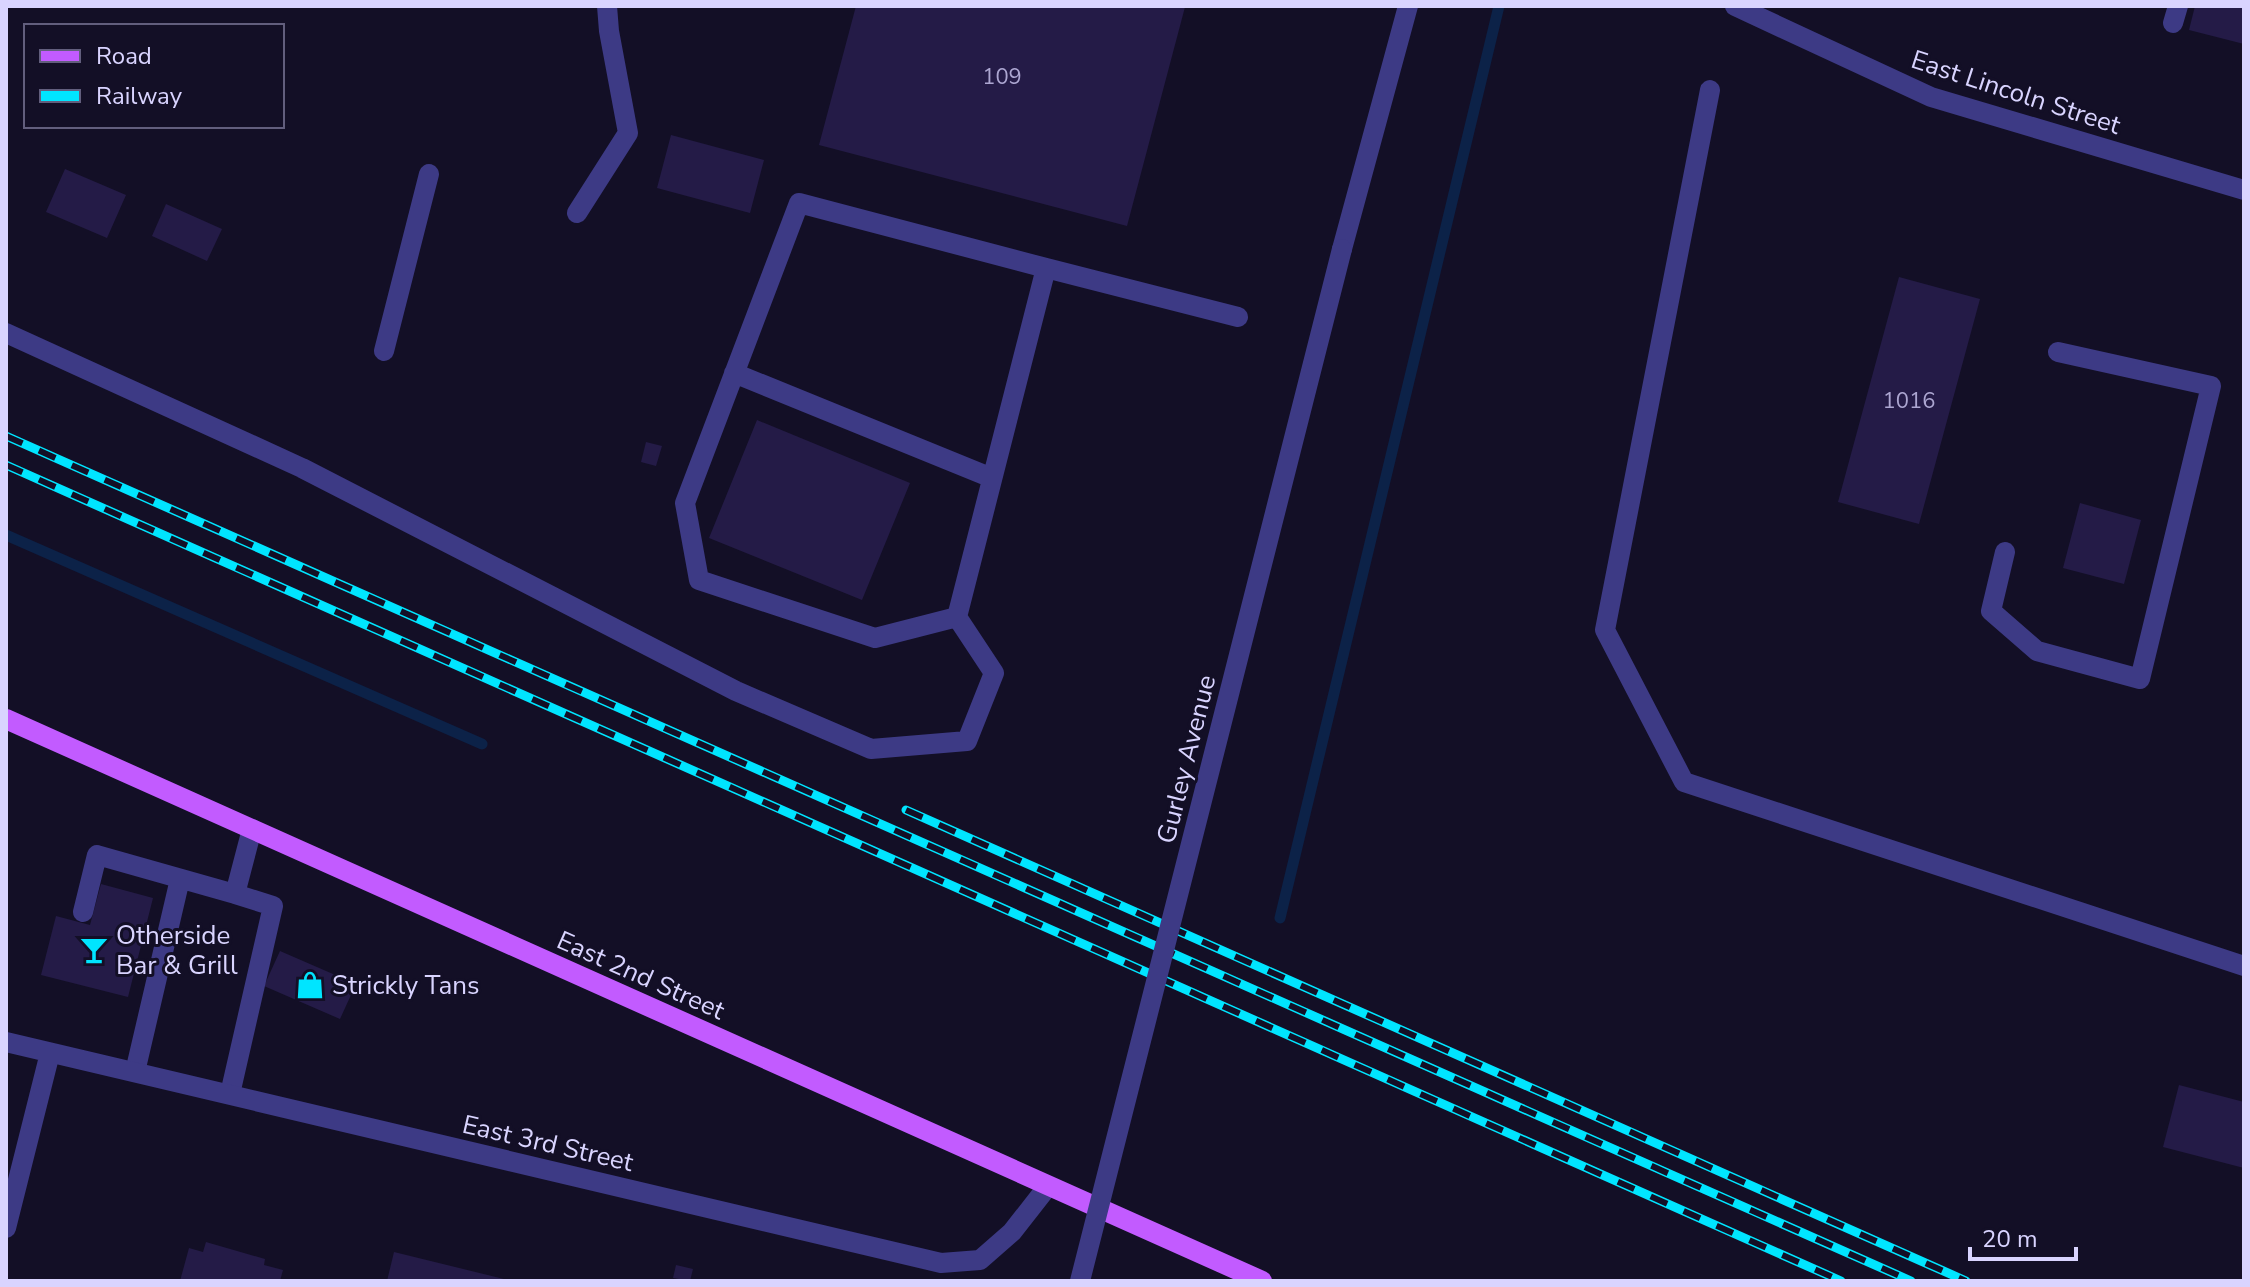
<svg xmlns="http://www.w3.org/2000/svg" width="2250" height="1287" font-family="'Nunito Sans',sans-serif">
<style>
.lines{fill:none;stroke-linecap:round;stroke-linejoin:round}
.stream{stroke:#0c2248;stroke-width:11}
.building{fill:#241b47}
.service{stroke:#3d3a85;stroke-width:20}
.minor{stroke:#3d3a85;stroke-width:20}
.tertiary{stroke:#3d3a85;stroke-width:20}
.primary{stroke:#c25bff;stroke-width:20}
.rail-casing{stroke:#00e5ff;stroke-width:9}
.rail{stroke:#130f26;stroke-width:6;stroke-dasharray:18;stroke-linecap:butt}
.tertiary-bridge{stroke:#3d3a85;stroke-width:20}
.labels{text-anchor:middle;stroke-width:6;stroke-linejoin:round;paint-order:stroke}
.number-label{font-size:22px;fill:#aca6d1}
.street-label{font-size:26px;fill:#d9d4ff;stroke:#130f26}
.poi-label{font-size:26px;fill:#d9d4ff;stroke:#130f26;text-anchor:start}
</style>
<rect width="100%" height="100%" fill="#130f26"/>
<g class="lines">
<path class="stream" d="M6,535l476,209
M1280,918l219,-912"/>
</g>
<path class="building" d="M856,6l329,1 -58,219 -308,-81z
M2195,6h49v38l-55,-14z
M671,135l93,25 -14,53 -93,-25z
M65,169l61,26 -19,43 -61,-26z
M166,204l56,25 -15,32 -55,-25z
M1899,277l81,22 -61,225 -81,-22z
M757,420l153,63 -48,117 -153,-62z
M646,442l16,4 -6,20 -15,-4z
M2080,503l61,17 -17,64 -61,-16z
M101,884l52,14 -25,99 -87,-22 15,-59 34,9z
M280,951l76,33 -16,35 -76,-33z
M2179,1085l65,17v66l-81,-21z
M206,1242l59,17 -1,6 19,5 -3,11h-100l9,-33 14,4z
M394,1252l114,28v1h-121z
M676,1265l17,4 -3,12 -17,-3z"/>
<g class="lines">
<path class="service" d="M2173,23l5,-17
M1710,90l-105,540 79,152 560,184
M577,213l51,-80 -19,-102 -2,-25
M1046,268l192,49
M6,333l296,135 434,223 135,58 96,-8 27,-68 -37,-56 89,-349 -247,-65 -114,300 14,77 176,58 82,-21
M384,351l45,-177
M734,373l258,105
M2005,552l-14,59 46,40 103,28 71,-293 -153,-34
M83,912l14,-57 138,39
M135,1072l45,-193
M230,1094l43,-188 -38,-12 17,-65"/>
<path class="minor" d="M1735,6l196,91 313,93
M6,1042l935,221 39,-3 32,-28 36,-46
M6,1228l44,-175"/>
<path class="tertiary" d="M1342,249l66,-243"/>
<path class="primary" d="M6,719l1256,562"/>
<defs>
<path id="rail" d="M6,436l1905,845
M6,465l1835,816
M906,810l1060,471"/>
</defs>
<use href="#rail" class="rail-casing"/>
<use href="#rail" class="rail"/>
<path class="tertiary-bridge" d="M1080,1281l262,-1032"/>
</g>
<defs>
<symbol id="bar-bare" viewBox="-9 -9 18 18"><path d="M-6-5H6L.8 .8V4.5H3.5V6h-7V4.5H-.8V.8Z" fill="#00e5ff" stroke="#130f26" stroke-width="2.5" paint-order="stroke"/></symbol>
<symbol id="shop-bare" viewBox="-9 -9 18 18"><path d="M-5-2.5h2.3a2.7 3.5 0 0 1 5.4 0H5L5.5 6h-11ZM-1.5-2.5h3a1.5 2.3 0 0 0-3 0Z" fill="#00e5ff" stroke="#130f26" stroke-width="2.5" paint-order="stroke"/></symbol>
</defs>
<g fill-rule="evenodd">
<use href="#bar-bare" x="74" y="930" width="40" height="40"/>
<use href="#shop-bare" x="290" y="965" width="40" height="40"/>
</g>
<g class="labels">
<g class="number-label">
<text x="1002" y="84">109</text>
<text x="1909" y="408">1016</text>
</g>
<g class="street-label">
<text transform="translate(2016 92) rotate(18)" y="9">East Lincoln Street</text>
<text transform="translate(1186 759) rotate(-76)" y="9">Gurley Avenue</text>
<text transform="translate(641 975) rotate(24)" y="9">East 2nd Street</text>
<text transform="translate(548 1143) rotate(13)" y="9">East 3rd Street</text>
</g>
<g class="poi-label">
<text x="116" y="944">Otherside<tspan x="116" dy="30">Bar &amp; Grill</tspan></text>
<text x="332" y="994">Strickly Tans</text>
</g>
</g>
<rect width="2250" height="1287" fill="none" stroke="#d9d4ff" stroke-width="16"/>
<rect x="24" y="24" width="260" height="104" fill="#130f26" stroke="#625e7d" stroke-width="2"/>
<rect x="40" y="50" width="40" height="12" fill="#c25bff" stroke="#625e7d" stroke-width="2"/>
<text x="96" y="64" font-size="24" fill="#d9d4ff">Road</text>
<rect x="40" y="90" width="40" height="12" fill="#00e5ff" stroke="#625e7d" stroke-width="2"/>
<text x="96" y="104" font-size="24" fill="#d9d4ff">Railway</text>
<path d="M1970 1247v12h106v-12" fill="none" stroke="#d9d4ff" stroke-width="4"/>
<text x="1982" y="1247" font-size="24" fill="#d9d4ff" stroke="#130f26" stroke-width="6" paint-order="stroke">20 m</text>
</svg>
